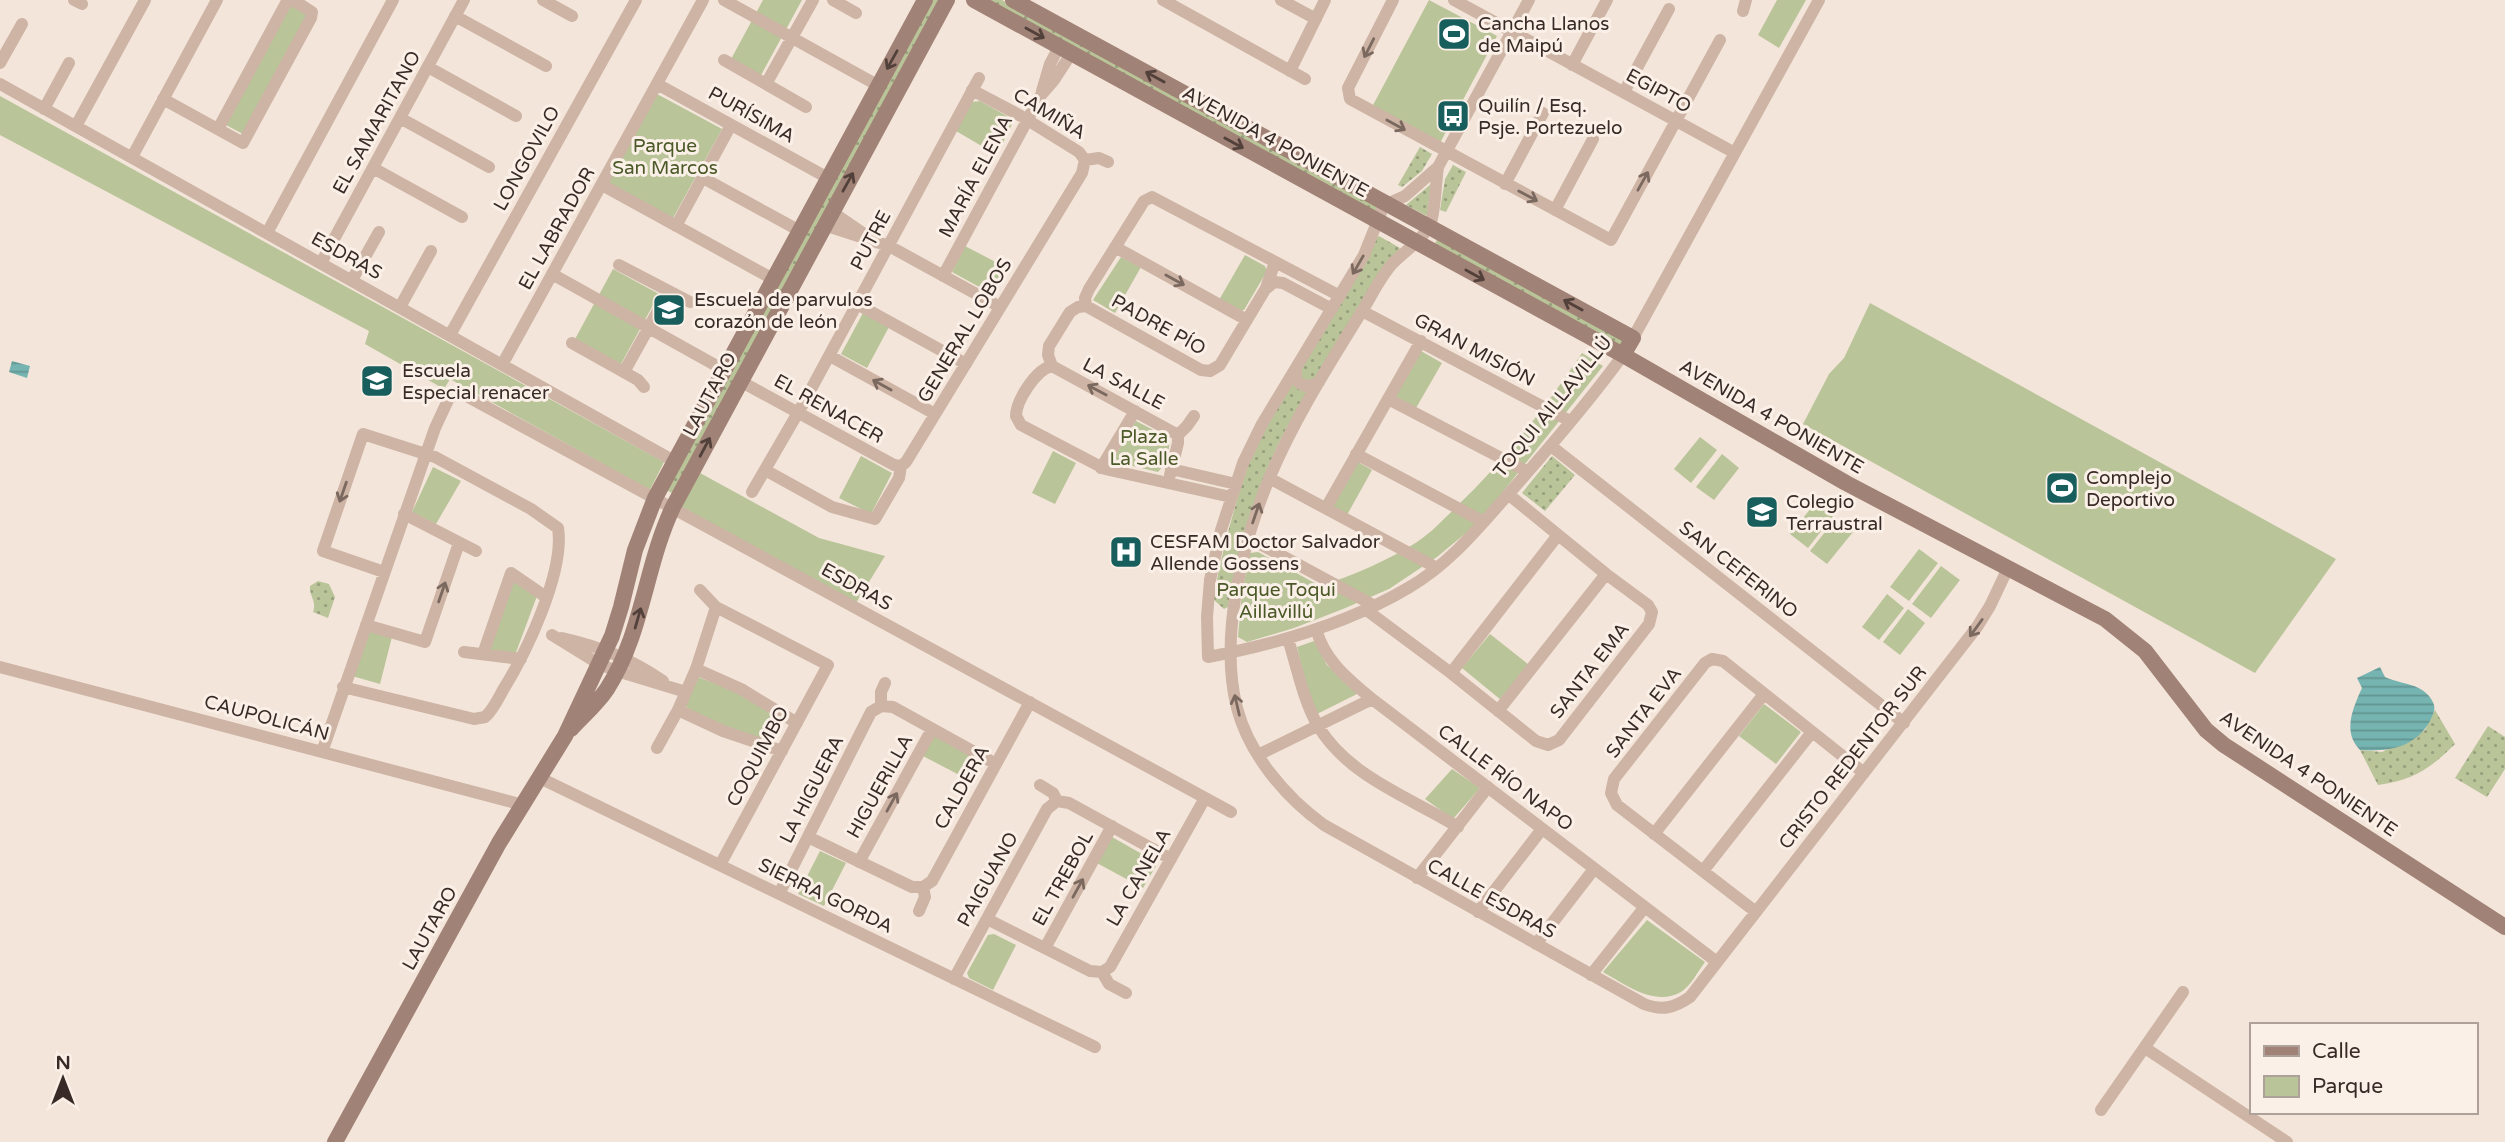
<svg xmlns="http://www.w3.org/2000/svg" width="2505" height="1142" font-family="'Varela Round',sans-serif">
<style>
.grass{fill:url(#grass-dots)}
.park{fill:#b9c499}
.water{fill:url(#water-rules)}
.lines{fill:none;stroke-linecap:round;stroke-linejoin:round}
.street{stroke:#cdb4a5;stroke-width:12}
.secondary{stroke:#a18276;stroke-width:16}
.oneway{stroke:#52413b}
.oneway2{stroke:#7b6960}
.labels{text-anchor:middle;stroke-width:6;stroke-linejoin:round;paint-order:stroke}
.poi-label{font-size:19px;fill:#382b27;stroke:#fbf0e7;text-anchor:start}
.street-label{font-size:19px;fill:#382b27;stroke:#fbf0e7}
.park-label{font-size:19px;fill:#4b5928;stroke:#fbf0e7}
</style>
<defs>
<pattern id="grass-dots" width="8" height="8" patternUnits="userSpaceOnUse" patternTransform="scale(1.75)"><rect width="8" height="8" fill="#b9c499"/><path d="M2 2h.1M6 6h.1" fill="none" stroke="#979f7d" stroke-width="1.8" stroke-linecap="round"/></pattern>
<pattern id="water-rules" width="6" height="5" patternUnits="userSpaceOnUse" patternTransform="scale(1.75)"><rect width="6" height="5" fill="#76b4b1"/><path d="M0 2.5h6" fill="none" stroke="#629390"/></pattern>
</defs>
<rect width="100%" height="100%" fill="#f4e5da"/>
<path class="grass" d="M930,0h10l-266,494 -8,-4z
M991,0h11l378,206 -5,9 -386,-212z
M1420,147l12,7 -10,17 -20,16 -4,-2z
M1453,165l13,7 -20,40 -6,-2 5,-31z
M1431,184l-4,32 -21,-11z
M1379,236l21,12 -113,179c-30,57 -48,116 -59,180l-4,2 -11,-10c10,-52 23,-102 42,-152l120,-208z
M1438,237l187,104 -4,7 -187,-102z
M1552,456l23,19 -30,36 -23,-18z
M318,581l11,3 6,13 -7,21 -15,-6c4,-11 -4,-16 -3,-26z
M2435,710l20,34c-25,25 -42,36 -77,41l-18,-35 22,2 43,-22z
M2488,726l17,11v32l-18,28 -32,-19z"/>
<path class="park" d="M763,0h39l-42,77 -30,-16z
M1429,0l68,36 -57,107 -68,-36z
M1777,0h29l-27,48 -21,-13z
M291,2l17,11 -65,121 -17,-9z
M657,94l65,35 -49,89 -65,-35z
M0,96l664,366 -14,28 -200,-111 -6,10 -79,-45 4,-13 -369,-196z
M980,101l34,19 -17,35 -41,-24 16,-29z
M965,246l44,23 -15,26 -42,-23z
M1245,255l20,11 2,5 -23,39 -5,1 -20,-11z
M1121,257l20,10 -26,46 -22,-13z
M613,269l46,25 -38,70 -46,-25z
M1870,303l466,256 -81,114 -452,-249 26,-50 15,-16z
M863,313l26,14 -22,41 -26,-14z
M1421,351l21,12 -26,45 -21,-12z
M1582,353l21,13 -125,157 -41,34 -48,32 -46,20 -49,19 -47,14 -9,-5 4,-45 8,-39 8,-1 62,34c34,-11 67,-25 97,-44 15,-10 28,-24 40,-36 48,-46 88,-98 125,-153z
M1136,421l33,17c2,10 -4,28 -11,34l-46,-11z
M1700,437l17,13 -26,33 -17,-14z
M1053,451l23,12 -21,41 -23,-11z
M1722,454l17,14 -25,32 -18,-13z
M861,456l31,17 -21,41 -32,-16z
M1356,461l16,9 -25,45 -16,-9z
M433,467l28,14 -25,43 -24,-12z
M700,473l119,65 66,18 -29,47 -175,-95z
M1816,502l17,14 -25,32 -18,-14z
M1836,518l17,14 -26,32 -17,-13z
M1919,549l19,14 -29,38 -19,-14z
M1941,566l19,14 -29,38 -19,-14z
M512,578l25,18 -22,59 -27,-4z
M1887,594l17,14 -25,32 -17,-13z
M1908,609l17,14 -25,32 -17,-13z
M368,631l24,6 -12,47 -28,-8z
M1490,634l39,31 -28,35 -39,-32z
M1314,641l13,24 32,28 -42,21 -9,-22 -11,-45z
M698,677c30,11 63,23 83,49l-10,18 -69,-25 -17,-13z
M1764,704l37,28 -25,32 -37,-28z
M933,735l44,24 -10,20 -46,-24z
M1452,769l28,19 -27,31 -28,-20z
M1112,837l44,25v4l-13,22 -48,-26z
M820,851l26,12 -22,43 -26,-12z
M1647,920l58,42c-7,9 -14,24 -24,30 -26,15 -55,-7 -78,-20z
M994,934l22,11 -23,45 -24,-12 -2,-5 21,-38z"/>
<path class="water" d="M12,361l18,5 -3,12 -18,-6z
M2380,667l5,10c15,7 33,6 44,19 8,10 6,15 1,25 -15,27 -42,31 -70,29 -18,-18 -7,-42 2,-62l-5,-10z"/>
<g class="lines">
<path class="street" d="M74,0l8,4
M543,0l29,16
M724,0l155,86
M833,0l23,13
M1163,0l142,79
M1281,0l35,19
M1393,0l-45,88 2,11 261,141 109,-200
M1454,0l281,153
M1529,0l-91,167 -33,29 -18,8 -5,6 -18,45 -102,169 -19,39 -22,67 -11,50 -3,37 1,40c69,-13 139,-33 200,-69 42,-24 72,-62 104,-98 38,-43 77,-88 111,-135
M1743,11l3,-11
M455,16l91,50
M724,60l82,47
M0,63l22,-39
M1572,65l35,-65
M428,67l88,49
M1290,71l35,-71
M0,84l674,377
M657,84l171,94
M766,84l47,-84
M972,90l49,26 58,36 6,8
M1042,91l8,-27 9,-17
M1624,92l45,-83
M163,99l80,44 68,-125 1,-6 -19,-12 -7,3 -68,126
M44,109l25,-46
M400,118l89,49
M76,126l69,-126
M132,157l85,-157
M1085,160l14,-2 9,4
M1438,167c-2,13 -3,48 -8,58 -8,15 -25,26 -37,38 -12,13 -20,30 -29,45 -34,55 -70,111 -95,171 -27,65 -50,159 -32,229 12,46 48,89 87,117l320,179c18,7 30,4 46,-7l287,-370 13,-21 18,-38
M373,168l89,49
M703,178l97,53
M1505,184l38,-71
M602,185l171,94
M1555,210l38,-71
M832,212l35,24
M824,225l65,21 111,61
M676,226l55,-101
M267,233l126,-233
M1115,247l132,73
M321,263l143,-263
M619,265l71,37
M552,274l172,96
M943,276l98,-181 13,-15 17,-26
M352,280l27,-48
M1267,288l7,-6 9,1 49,26
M857,304l109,60
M1086,306l-1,-8 4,-9 55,-88 8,-4 188,99
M1086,306l115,64 9,1 10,-6 46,-77 9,-26
M400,307l31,-56
M1362,311l208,110
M450,335l186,-335
M1633,338l186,-338
M572,343l66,37 6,7
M830,356l105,58
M502,365l201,-365
M1052,366c-16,3 -36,35 -36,50l5,9 84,44 126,28
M1052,366l126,69
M1052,366l-4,-11 1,-9 21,-34 8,-5 8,-1
M1296,369v10c6,9 14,8 23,3
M624,372l45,-81
M740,381l154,84 7,1
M1388,399l140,73
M1178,435l9,-9 7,-10
M1551,446l353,277
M1356,454l128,68
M1101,468l34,-57
M1171,469l65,15
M765,470l67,37 43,12 24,-41 2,-12 5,-4 176,-289 3,-13
M1170,475l8,-32v-8
M1269,478l168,90
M752,492l51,-88 176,-326
M1326,508l95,-167
M404,514l72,37
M1249,538l124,67
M700,590l16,17 112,58 -108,200
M1365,609l86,64 85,68 12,4 11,-5 90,-116 3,-12 -4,-7 -42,-31 -98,-80
M366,625l59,17 34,-99
M1316,629c9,32 31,49 56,70l345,263
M552,635l47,29 18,7 69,21
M562,638c40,9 68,21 101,43
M1288,639c9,28 15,61 30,87 31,51 91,71 140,101
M464,652l57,7
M483,654l28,-81 35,24
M0,667l523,138
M696,669l45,20 56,34
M1451,673l107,-138
M343,687l131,32 11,-2c8,-7 13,-18 18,-27 23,-37 62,-118 55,-162l-27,-19 -96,-52 -72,-23 -40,117 61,21
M881,706l12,1 103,57
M881,706v-14l4,-9
M678,710l45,21 59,20
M1498,711l108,-137
M657,748l21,-38 18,-41 20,-62
M322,752l113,-324 14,-30 10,-6 772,420
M1258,755l114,-56
M540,778l555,269
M1040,785l13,8 4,8
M1057,801l12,2 102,56
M1654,834l110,-140
M808,837l104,50h11l9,-6 98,-179
M859,862l73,-133
M1703,871l109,-139
M1417,878l71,-91
M779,894l92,-182 10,-6
M919,911l6,-14 -2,-10
M1478,912l64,-83
M1756,912l-139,-107 -6,-12 3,-14 91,-116 7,-4 11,2 141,112
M987,919l103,52 12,1
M1536,944l58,-75
M1045,948l67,-122
M1102,972l8,-5 95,-169
M1102,972l7,12 17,9
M1591,975l53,-67
M954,979l93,-170 10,-8
M2145,1048l142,94
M2101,1110l82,-118"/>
<path class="secondary" d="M974,0l649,355 223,128 259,136 40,32 61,79 18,15 281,182
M1013,0l620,338 -10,17
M571,729c12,-13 26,-25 36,-40 36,-56 38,-123 66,-182l274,-507
M335,1142l164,-299 66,-107 47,-100 9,-29 14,-57 20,-52 270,-498"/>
</g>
<defs><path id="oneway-shaft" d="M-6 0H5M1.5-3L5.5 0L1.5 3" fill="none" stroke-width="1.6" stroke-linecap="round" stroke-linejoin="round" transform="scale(1.75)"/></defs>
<g class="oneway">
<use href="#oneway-shaft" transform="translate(1035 33) rotate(29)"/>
<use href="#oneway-shaft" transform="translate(892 60) rotate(119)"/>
<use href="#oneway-shaft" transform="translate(1155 77) rotate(-151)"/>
<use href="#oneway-shaft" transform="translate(1234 143) rotate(29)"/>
<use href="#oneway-shaft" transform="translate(848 182) rotate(-61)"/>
<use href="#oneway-shaft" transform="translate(1475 275) rotate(29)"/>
<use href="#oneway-shaft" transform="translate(1573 305) rotate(-151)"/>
<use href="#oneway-shaft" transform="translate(705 447) rotate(-62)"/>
<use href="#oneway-shaft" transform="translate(638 618) rotate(-74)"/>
</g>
<g class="oneway2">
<use href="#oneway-shaft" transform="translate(1369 48) rotate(117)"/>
<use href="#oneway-shaft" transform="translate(1396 125) rotate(29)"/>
<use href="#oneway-shaft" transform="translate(1643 181) rotate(-61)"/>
<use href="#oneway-shaft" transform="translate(1528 196) rotate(28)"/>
<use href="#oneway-shaft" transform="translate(1358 265) rotate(120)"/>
<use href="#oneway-shaft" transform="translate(1175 280) rotate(29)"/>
<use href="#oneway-shaft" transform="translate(882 385) rotate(-151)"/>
<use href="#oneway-shaft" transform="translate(1097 390) rotate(-152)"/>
<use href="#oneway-shaft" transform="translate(343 492) rotate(109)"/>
<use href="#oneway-shaft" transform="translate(1256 513) rotate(-71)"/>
<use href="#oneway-shaft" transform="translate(442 592) rotate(-71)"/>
<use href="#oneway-shaft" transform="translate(1976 628) rotate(126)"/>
<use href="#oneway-shaft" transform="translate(1237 705) rotate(-103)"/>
<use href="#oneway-shaft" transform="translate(892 802) rotate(-61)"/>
<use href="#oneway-shaft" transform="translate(1078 888) rotate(-61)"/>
</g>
<defs>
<symbol id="stadium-square" viewBox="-11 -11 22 22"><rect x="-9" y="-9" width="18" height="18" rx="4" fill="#185e5c" stroke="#fbf0e7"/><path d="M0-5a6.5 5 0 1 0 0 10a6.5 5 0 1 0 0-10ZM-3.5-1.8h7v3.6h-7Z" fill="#fff"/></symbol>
<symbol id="bus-square" viewBox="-11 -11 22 22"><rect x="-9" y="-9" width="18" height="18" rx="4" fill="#185e5c" stroke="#fbf0e7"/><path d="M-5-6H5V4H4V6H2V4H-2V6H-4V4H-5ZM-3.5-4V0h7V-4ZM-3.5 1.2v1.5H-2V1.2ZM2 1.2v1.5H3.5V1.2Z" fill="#fff"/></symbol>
<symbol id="school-square" viewBox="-11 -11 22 22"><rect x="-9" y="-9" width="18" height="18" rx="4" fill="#185e5c" stroke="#fbf0e7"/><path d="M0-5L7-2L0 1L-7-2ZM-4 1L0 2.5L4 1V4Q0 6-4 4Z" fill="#fff"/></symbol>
<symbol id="hospital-square" viewBox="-11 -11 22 22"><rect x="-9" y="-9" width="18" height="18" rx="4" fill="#185e5c" stroke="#fbf0e7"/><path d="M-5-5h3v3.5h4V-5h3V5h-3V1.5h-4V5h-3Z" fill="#fff"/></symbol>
</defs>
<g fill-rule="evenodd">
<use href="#stadium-square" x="1435" y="15" width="38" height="38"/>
<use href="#bus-square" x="1434" y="97" width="38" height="38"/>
<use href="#school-square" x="650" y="291" width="38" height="38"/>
<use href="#school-square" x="358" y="362" width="38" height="38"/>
<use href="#stadium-square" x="2043" y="469" width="38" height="38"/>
<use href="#school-square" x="1743" y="493" width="38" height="38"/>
<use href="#hospital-square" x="1107" y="533" width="38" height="38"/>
</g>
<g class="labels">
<g class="poi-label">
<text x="1478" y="30">Cancha Llanos<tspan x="1478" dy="22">de Maipú</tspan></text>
<text x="1478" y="112">Quilín / Esq.<tspan x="1478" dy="22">Psje. Portezuelo</tspan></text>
<text x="694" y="306">Escuela de parvulos<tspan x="694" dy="22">corazón de león</tspan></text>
<text x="402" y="377">Escuela<tspan x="402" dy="22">Especial renacer</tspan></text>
<text x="2086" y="484">Complejo<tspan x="2086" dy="22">Deportivo</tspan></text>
<text x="1786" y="508">Colegio<tspan x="1786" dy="22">Terraustral</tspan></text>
<text x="1150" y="548">CESFAM Doctor Salvador<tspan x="1150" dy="22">Allende Gossens</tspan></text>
</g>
<g class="street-label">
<text transform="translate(1659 90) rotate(29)" y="7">EGIPTO</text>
<text transform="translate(1050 113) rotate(31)" y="7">CAMIÑA</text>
<text transform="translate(752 114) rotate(29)" y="7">PURÍSIMA</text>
<text transform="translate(376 122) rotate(-61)" y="7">EL SAMARITANO</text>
<text transform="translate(1276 141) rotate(29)" y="7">AVENIDA 4 PONIENTE</text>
<text transform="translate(526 158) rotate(-61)" y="7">LONGOVILO</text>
<text transform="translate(975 176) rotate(-62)" y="7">MARÍA ELENA</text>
<text transform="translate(556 228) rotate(-61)" y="7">EL LABRADOR</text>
<text transform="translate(870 240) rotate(-62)" y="7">PUTRE</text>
<text transform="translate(347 255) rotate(29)" y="7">ESDRAS</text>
<text transform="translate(1159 324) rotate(29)" y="7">PADRE PÍO</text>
<text transform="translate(964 330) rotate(-59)" y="7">GENERAL LOBOS</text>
<text transform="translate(1475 349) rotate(28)" y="7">GRAN MISIÓN</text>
<text transform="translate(1124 383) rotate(28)" y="7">LA SALLE</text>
<text transform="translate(709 394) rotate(-62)" y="7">LAUTARO</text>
<text transform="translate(1552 406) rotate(-51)" y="7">TOQUI AILLAVILLÚ</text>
<text transform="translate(829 408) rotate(29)" y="7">EL RENACER</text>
<text transform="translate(1772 416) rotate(30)" y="7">AVENIDA 4 PONIENTE</text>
<text transform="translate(1739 569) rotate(38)" y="7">SAN CEFERINO</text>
<text transform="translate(857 586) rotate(29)" y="7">ESDRAS</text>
<text transform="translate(1589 670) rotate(-52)" y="7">SANTA EMA</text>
<text transform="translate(1643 712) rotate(-52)" y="7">SANTA EVA</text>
<text transform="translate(267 717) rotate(15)" y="7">CAUPOLICÁN</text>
<text transform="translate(757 756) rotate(-62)" y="7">COQUIMBO</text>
<text transform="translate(1852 757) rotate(-52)" y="7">CRISTO REDENTOR SUR</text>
<text transform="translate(2309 773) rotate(34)" y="7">AVENIDA 4 PONIENTE</text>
<text transform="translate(1506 777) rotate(37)" y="7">CALLE RÍO NAPO</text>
<text transform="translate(879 786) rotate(-61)" y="7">HIGUERILLA</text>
<text transform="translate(961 787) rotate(-61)" y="7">CALDERA</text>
<text transform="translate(811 789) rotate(-63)" y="7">LA HIGUERA</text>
<text transform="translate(1138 877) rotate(-60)" y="7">LA CANELA</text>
<text transform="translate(1062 878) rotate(-61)" y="7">EL TREBOL</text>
<text transform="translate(987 879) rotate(-61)" y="7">PAIGUANO</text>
<text transform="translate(826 895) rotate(26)" y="7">SIERRA GORDA</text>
<text transform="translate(1492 898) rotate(29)" y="7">CALLE ESDRAS</text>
<text transform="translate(429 928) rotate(-61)" y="7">LAUTARO</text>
</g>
<g class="park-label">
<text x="665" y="152">Parque<tspan x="665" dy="22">San Marcos</tspan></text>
<text x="1144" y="443">Plaza<tspan x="1144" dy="22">La Salle</tspan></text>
<text x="1276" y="596">Parque Toqui<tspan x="1276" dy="22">Aillavillú</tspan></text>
</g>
</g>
<rect x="2250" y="1023" width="228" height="91" fill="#fbf0e7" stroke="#ada19a" stroke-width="2"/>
<rect x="2264" y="1046" width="35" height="10" fill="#a18276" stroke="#ada19a" stroke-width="2"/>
<text x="2312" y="1058" font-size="21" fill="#382b27">Calle</text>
<rect x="2264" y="1076" width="35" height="21" fill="#b9c499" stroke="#ada19a" stroke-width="2"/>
<text x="2312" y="1093" font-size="21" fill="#382b27">Parque</text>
<g transform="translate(63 1079)" stroke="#fbf0e7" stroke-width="5" paint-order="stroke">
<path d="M0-5L12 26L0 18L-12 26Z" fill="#382b27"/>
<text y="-10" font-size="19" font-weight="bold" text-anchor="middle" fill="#382b27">N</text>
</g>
</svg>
